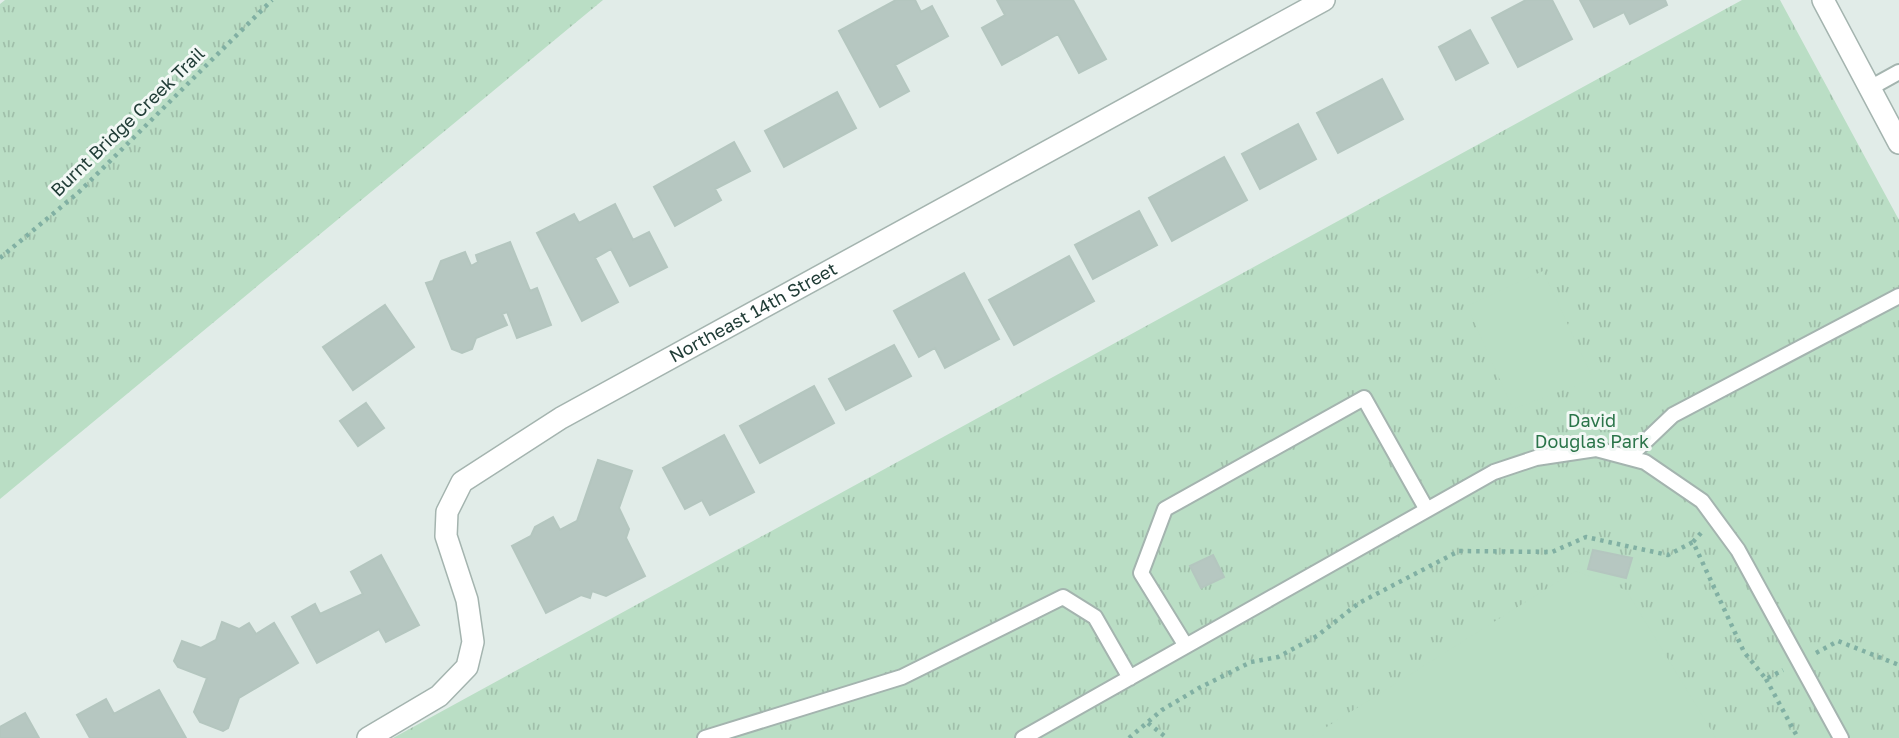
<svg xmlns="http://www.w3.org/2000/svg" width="1899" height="738" font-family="'Golos Text',sans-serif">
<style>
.grass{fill:url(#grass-tufts)}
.pitch{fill:#badec5}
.building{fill:#b6c7c1;stroke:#b4c6bf;stroke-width:2}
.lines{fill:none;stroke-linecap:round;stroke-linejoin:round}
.service-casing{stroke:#a4b4af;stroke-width:18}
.minor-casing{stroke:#a4b4af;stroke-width:24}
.path{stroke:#81b0a3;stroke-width:4.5;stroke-dasharray:3.5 5;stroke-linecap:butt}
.service{stroke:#fff;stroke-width:14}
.minor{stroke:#fff;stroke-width:21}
.labels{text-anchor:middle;stroke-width:6;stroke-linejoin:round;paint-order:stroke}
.street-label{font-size:18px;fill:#213d37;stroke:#f2f8f5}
.park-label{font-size:18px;fill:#2b754a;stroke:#f2f8f5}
</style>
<defs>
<pattern id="grass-tufts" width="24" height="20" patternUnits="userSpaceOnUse" patternTransform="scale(1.75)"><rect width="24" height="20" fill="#badec5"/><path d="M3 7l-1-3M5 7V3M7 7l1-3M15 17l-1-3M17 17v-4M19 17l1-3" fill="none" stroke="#a0bfaa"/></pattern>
</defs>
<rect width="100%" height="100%" fill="#e1ece8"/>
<path class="grass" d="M5,0h598l-603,499v-495z
M1742,0h38l119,220v518h-1506z"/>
<path class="pitch" d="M1543,271l50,108 -80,30 -46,-103z
M1575,571l51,19 90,148h-407z"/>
<path class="building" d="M896,0h19l6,12 11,-6 16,30 -53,29 14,26 -29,16 -41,-76z
M997,0h76l33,59 -27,14 -21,-39 -56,31 -20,-37 23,-13z
M1526,0h26l20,39 -54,28 -26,-49z
M1580,0h85l2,5 -37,19 -6,-12 -30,15z
M1470,30l18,33 -32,17 -17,-33z
M1382,79l21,40 -65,34 -21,-40z
M837,92l19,36 -72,39 -19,-36z
M1298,124l18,35 -56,30 -18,-35z
M734,142l16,29 -35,18 6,11 -46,26 -21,-39z
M1224,157l23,43 -75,41 -23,-43z
M615,204l18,36 16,-8 18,35 -37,19 -19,-37 -16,9 23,44 -36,19 -45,-88 37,-19 5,9z
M1139,211l18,34 -64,34 -18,-34z
M510,242l20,49 7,-3 14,37 -34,13 -10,-26 -5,2 5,11 -31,13 -4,11 -10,4 -10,-4 -26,-66 7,-2 8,-20 24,-9 6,14 7,-4 -2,-7z
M1069,256l25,45 -80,44 -25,-45z
M964,273l35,66 -54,29 -10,-20 -16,9 -25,-46z
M385,305l29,42 -61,43 -30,-43z
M894,345l17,31 -65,34 -17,-31z
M814,386l20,37 -74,40 -20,-37z
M366,403l18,25 -26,18 -18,-25z
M724,435l30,57 -44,23 -8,-15 -17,9 -22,-41z
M598,460l34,11 -13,37 10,21 -3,9 19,38 -39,20 -14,-5 -2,7 -9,-3 -35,18 -34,-67 19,-10 4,-9 18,-10 7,13 17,-9z
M1593,550l39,8 -6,20 -38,-9z
M381,555l38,70 -33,17 -7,-13 -62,34 -25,-46 23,-13 5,10 43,-20 -12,-22z
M1213,555l11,22 -23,11 -11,-22z
M222,622l17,7 10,-6 7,11 18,-11 24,40 -59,35 -11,30 -5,3 -23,-9 -6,-10 13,-34 -29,-11 -4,-6 8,-20 19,7 15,-8z
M159,690l27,48h-96l-13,-23 29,-16 8,15z
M25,713l14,25h-39v-11z"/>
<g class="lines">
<defs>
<path id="service" d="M1870,88l29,-16
M1629,457l44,-42 226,-119
M1186,646l-45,-73 24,-64 199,-111 63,112
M705,738l197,-61 161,-80 32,20 35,61
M1023,738l471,-266 42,-14 60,-9 49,13 57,39 36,49 103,188"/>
<g id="minor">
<path d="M1823,0l76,143"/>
<path id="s1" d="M368,738l71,-42 28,-29 6,-25 -6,-42 -21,-64 1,-24 15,-30 99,-64 763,-418"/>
</g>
</defs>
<use href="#service" class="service-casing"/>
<use href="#minor" class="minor-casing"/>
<path class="path" d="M0,258l79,-66 193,-192
M1701,533l-8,9 51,110 22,27 17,-9
M1816,653l22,-12 61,24
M1766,679l32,59
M1148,723l19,15
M1129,738l33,-28 37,-22 52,-26 27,-5 39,-21 42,-33 100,-52 93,1 34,-15 82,18 25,-13"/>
<use href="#service" class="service"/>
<use href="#minor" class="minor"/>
</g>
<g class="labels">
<g class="street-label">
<text transform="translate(128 122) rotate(-44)" y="6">Burnt Bridge Creek Trail</text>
<text dy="6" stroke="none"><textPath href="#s1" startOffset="653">Northeast 14th Street</textPath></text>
</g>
<g class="park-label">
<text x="1592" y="427">David<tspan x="1592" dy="21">Douglas Park</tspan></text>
</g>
</g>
</svg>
